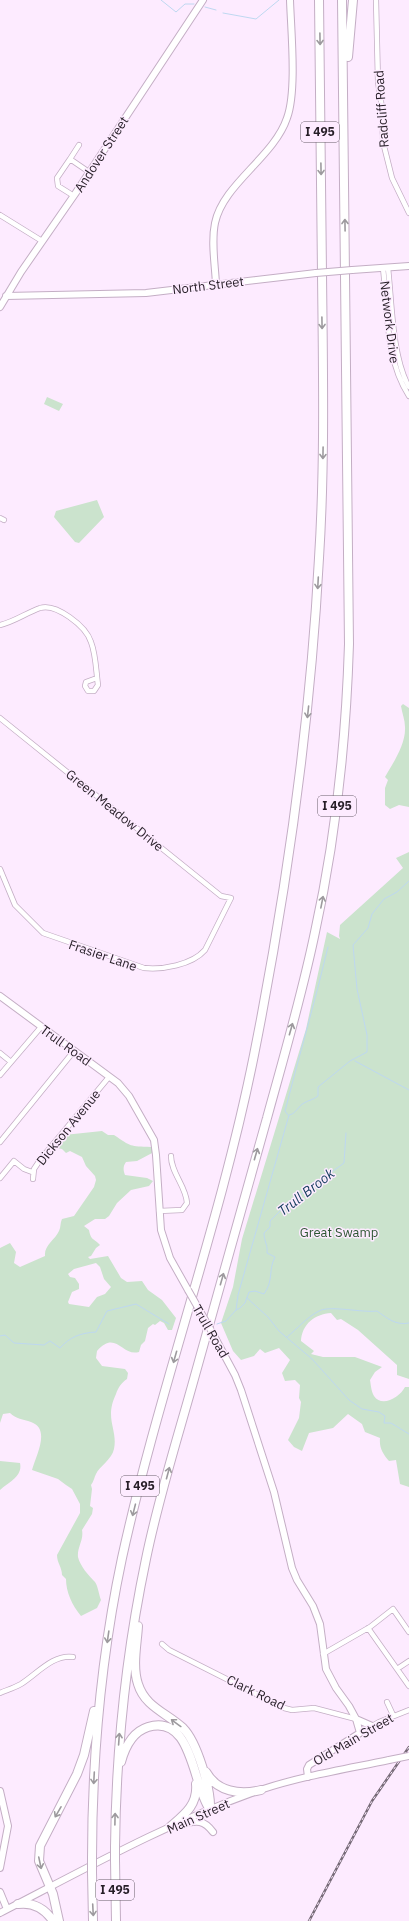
<svg xmlns="http://www.w3.org/2000/svg" width="409" height="1921" font-family="'IBM Plex Sans',sans-serif">
<style>
.green{fill:#cbe3cd;fill-rule:evenodd}
.lines{fill:none;stroke-linecap:round;stroke-linejoin:round}
.stream{stroke:#bed8f0;stroke-width:1}
.street-casing{stroke:#c4aec5;stroke-width:6}
.secondary-casing{stroke:#c4aec5;stroke-width:8}
.highway-casing{stroke:#c4aec5;stroke-width:10}
.street{stroke:#fff;stroke-width:4.5}
.secondary{stroke:#fff;stroke-width:6}
.highway{stroke:#fff;stroke-width:8}
.rail-casing{stroke:#756976;stroke-width:2.5}
.rail{stroke:#fdebff;stroke-width:1;stroke-dasharray:3;stroke-linecap:butt}
.secondary-bridge-casing{stroke:#c4aec5;stroke-width:8;stroke-linecap:butt}
.highway-bridge-casing{stroke:#c4aec5;stroke-width:10;stroke-linecap:butt}
.secondary-bridge{stroke:#fff;stroke-width:6}
.highway-bridge{stroke:#fff;stroke-width:8}
.oneway{stroke:#9d9a9e}
.labels{text-anchor:middle;stroke-width:3;stroke-linejoin:round;paint-order:stroke}
.shield{fill:#fdebff;stroke:#665c68;stroke-width:1}
.shield-label{font-size:12px;font-weight:bold;fill:#261e27}
.street-label{font-size:13px;fill:#261e27;stroke:#fdebff}
.park-label{font-size:13px;fill:#2c5532;stroke:#fdebff}
.water-label{font-size:14px;font-style:italic;fill:#113a5b;stroke:#fdebff}
</style>
<rect width="100%" height="100%" fill="#fdebff"/>
<path class="green" d="M47,397l16,7 -4,7 -15,-7z
M97,500l7,17 -25,26 -4,-1 -21,-25 2,-6z
M403,704l6,4v99l-10,-2 -9,4 -5,-4v-17l3,-8 -3,-3c8,-14 21,-33 20,-50 0,-7 -3,-14 -4,-21z
M409,852v527l-12,-4v-10l-39,-35 -17,-11 -4,1 -6,-7c-16,1 -29,11 -30,28l13,10 -3,3 12,3h32l27,10 -7,5 -5,8c1,5 1,11 4,16 8,12 26,1 31,-9h4v100l-9,-3 -4,-24 -7,1c-6,-7 -10,-13 -9,-23l-15,-6 -3,-8 -14,-10 -15,14 -24,5 -7,18 -8,-4 -6,-7 11,-22 2,-16 -2,-4 1,-13 -5,-5 -10,1 -3,-8 8,-13 -11,-12 -14,5 -5,-4 -6,7 -13,4 -8,-9 -12,-28 12,-36 9,-48 64,-210 21,-97 13,7 -1,-3 1,-11 63,-57 -7,-10z
M102,1131l6,4h6c18,12 15,11 37,12l3,5 -17,9 -11,1c-3,4 -3,8 -1,13l22,3 6,3 -4,5 -18,4 -14,13 -8,13 -4,3h-10l-11,7 5,4c2,11 5,8 11,15l-4,3 -5,8 -3,1 2,2 18,-3 13,22 6,4 15,-1 6,9 14,10 14,18 -4,12h-4l-4,-7 -4,-2 -5,4 -2,-1 -5,4 -3,13 -4,4 -2,7c-17,5 -23,-23 -42,-1l-1,7 6,8 23,3 3,4 -1,6c-6,4 -9,9 -11,15 -12,25 2,35 -2,55 -2,10 -15,18 -18,25 -2,4 -2,7 -5,11l1,4 -2,17 3,2 -1,6 -10,16c2,10 -5,17 -4,27 2,9 11,19 17,25 3,4 4,13 6,18l-4,8 -16,8c-9,-11 -15,-24 -15,-37l-4,-4c0,-8 -5,-12 -5,-20l23,-42v-9l-8,-15 -6,-4 -8,-6 -26,-9c4,-15 19,-41 -1,-48 -8,-3 -15,-3 -21,-9l-7,1 -3,9v-175l10,-5 6,9 -2,11 6,4 25,-11c-1,-11 10,-16 14,-25 2,-4 1,-8 3,-12l12,-3 20,-29 2,-7 -1,-4 -9,-10 -4,-9 -12,-6 -4,2 -4,-4 -5,-1 3,-9 4,-4zM96,1263l4,4 4,12 7,8 -6,7 -8,3 -8,10 -20,-3 -1,-2 4,-10 7,-3v-5l-4,-6 -5,-1 -2,-3 6,-5z
M0,1461l20,2c3,13 -11,19 -20,27z"/>
<g class="lines">
<path class="stream" d="M161,0l15,12 9,-8h9
M205,7l11,3
M223,13l33,6 23,-19
M355,1061l54,29
M288,1115l-3,-4c14,-55 30,-109 43,-164
M247,1298l21,19 11,14 33,28 37,41 13,9 17,3 6,4 -1,7h7l18,11
M236,1310l2,-15 51,-180c7,-1 9,-9 15,-12 5,-3 9,-3 14,-7v-9l32,-26 17,-9v-17l-10,-46 -4,-44 15,-17 4,-14 12,-15 13,-7 12,-11
M217,1324l9,-3 10,-11 4,-2 5,-5 4,-11 6,-1 9,3c10,-14 4,-24 11,-37l-8,-4c1,-8 -3,-12 -3,-20l6,-6v-6l15,-15 59,-43 2,-30
M0,1336l5,-1 9,8 30,2 6,-4 10,7c10,-11 20,-15 36,-16l11,-21 29,-7 33,20
M287,1337c10,-8 20,-20 32,-26 10,-6 44,2 58,0 10,7 19,15 32,12"/>
<defs>
<path id="street" d="M376,0l2,82 4,26 1,34 9,36 17,35
M70,159l9,-14
M74,196l-16,-10 -1,-8 13,-19 19,13
M0,215l42,26
M383,268c5,43 2,91 26,128
M388,268c4,35 4,89 21,119
M0,518l4,2
M0,625c14,-3 26,-12 40,-17 16,-5 46,18 51,34 5,13 5,29 7,43l-4,6h-6l-3,-5 1,-4 11,-4
M0,718l221,178 10,2 -26,52c-13,15 -43,20 -61,18l-101,-35 -28,-28 -15,-36
M0,1053l11,9
M0,1075l41,-48
M0,1142l74,-91
M0,1178l14,-17 10,8 8,3
M33,1179l1,-10 6,-9 69,-83
M159,1211l23,-1 5,-7c-1,-17 -16,-30 -16,-47
M368,1628l41,58
M162,1644l7,6 115,58 8,2 22,-2 42,11
M323,1654l47,-27 23,-18 16,23
M397,1669l12,-8
M0,1693c7,-3 14,-5 21,-9 16,-10 32,-30 52,-27
M387,1702l6,13
M360,1733l19,-11 30,-12"/>
<path id="secondary" d="M352,270l57,-4
M216,284c-1,-20 -5,-42 -1,-61 8,-39 59,-66 72,-105 10,-27 4,-87 3,-118
M6,296l140,-3 170,-20
M0,307l21,-35 54,-78 128,-194
M0,996l118,87 11,13 25,44 2,15 5,75 9,28 18,32
M213,1334l22,41 6,15 33,102 18,76 5,12 16,26 7,18 6,45 10,19 13,18 7,13 4,14 -51,32 -2,4 1,8
M356,1719l16,7
M0,1791l8,35 -8,42
M183,1824c14,-4 21,-4 30,8
M0,1892l7,17
M0,1913c85,-44 169,-91 260,-123 42,-14 86,-21 129,-30"/>
<path id="highway" d="M348,57l5,-57
M138,1626c-1,18 -6,40 0,58 7,23 29,29 45,44 14,14 28,61 27,81
M121,1762c4,-15 11,-30 27,-35 44,-13 44,55 61,81
M206,1772c11,20 34,23 55,18
M170,1827c14,-12 28,-22 26,-43
M115,1847c1,-97 11,-193 31,-288 12,-59 30,-116 46,-173 25,-90 50,-179 75,-268 17,-62 35,-123 48,-186 21,-95 31,-191 34,-288l-7,-644
M92,1859c0,-101 9,-202 30,-301 37,-169 98,-333 132,-503 33,-166 56,-328 65,-497 6,-94 4,-189 3,-284 -1,-91 -2,-183 -3,-274
M115,1860l1,61
M92,1872l1,49
M18,1904c15,-2 27,5 35,17
M59,1921l-6,-27 -14,-33 1,-15 37,-72 7,-19 10,-44"/>
</defs>
<use href="#street" class="street-casing"/>
<use href="#secondary" class="secondary-casing"/>
<use href="#highway" class="highway-casing"/>
<use href="#street" class="street"/>
<use href="#secondary" class="secondary"/>
<use href="#highway" class="highway"/>
<defs>
<path id="rail" d="M309,1921l63,-120 37,-54"/>
</defs>
<use href="#rail" class="rail-casing"/>
<use href="#rail" class="rail"/>
<defs>
<path id="secondary-bridge" d="M316,273l36,-3
M188,1290l25,44
M389,1760l20,-4"/>
<path id="highway-bridge" d="M115,1847v13
M92,1859v13"/>
</defs>
<use href="#secondary-bridge" class="secondary-bridge-casing"/>
<use href="#highway-bridge" class="highway-bridge-casing"/>
<use href="#secondary-bridge" class="secondary-bridge"/>
<use href="#highway-bridge" class="highway-bridge"/>
</g>
<defs><path id="oneway-shaft" d="M-6 0H5M1.5-3L5.5 0L1.5 3" fill="none" stroke-width="1.6" stroke-linecap="round" stroke-linejoin="round"/></defs>
<g class="oneway">
<use href="#oneway-shaft" transform="translate(320 39) rotate(89)"/>
<use href="#oneway-shaft" transform="translate(321 169) rotate(89)"/>
<use href="#oneway-shaft" transform="translate(345 225) rotate(-91)"/>
<use href="#oneway-shaft" transform="translate(322 323) rotate(89)"/>
<use href="#oneway-shaft" transform="translate(323 453) rotate(91)"/>
<use href="#oneway-shaft" transform="translate(318 583) rotate(93)"/>
<use href="#oneway-shaft" transform="translate(308 712) rotate(96)"/>
<use href="#oneway-shaft" transform="translate(322 902) rotate(-79)"/>
<use href="#oneway-shaft" transform="translate(291 1029) rotate(-74)"/>
<use href="#oneway-shaft" transform="translate(256 1154) rotate(-74)"/>
<use href="#oneway-shaft" transform="translate(222 1279) rotate(-74)"/>
<use href="#oneway-shaft" transform="translate(175 1357) rotate(106)"/>
<use href="#oneway-shaft" transform="translate(168 1473) rotate(-75)"/>
<use href="#oneway-shaft" transform="translate(134 1510) rotate(104)"/>
<use href="#oneway-shaft" transform="translate(108 1637) rotate(98)"/>
<use href="#oneway-shaft" transform="translate(176 1723) rotate(-144)"/>
<use href="#oneway-shaft" transform="translate(119 1739) rotate(-86)"/>
<use href="#oneway-shaft" transform="translate(94 1778) rotate(93)"/>
<use href="#oneway-shaft" transform="translate(58 1812) rotate(120)"/>
<use href="#oneway-shaft" transform="translate(115 1819) rotate(-89)"/>
<use href="#oneway-shaft" transform="translate(40 1863) rotate(78)"/>
<use href="#oneway-shaft" transform="translate(93 1910) rotate(87)"/>
</g>
<g class="labels">
<g class="shield">
<rect x="301" y="122" width="38" height="20" rx="3"/>
<rect x="318" y="796" width="38" height="20" rx="3"/>
<rect x="121" y="1476" width="38" height="20" rx="3"/>
<rect x="96" y="1880" width="38" height="20" rx="3"/>
</g>
<g class="shield-label">
<text x="320" y="136">I 495</text>
<text x="337" y="810">I 495</text>
<text x="140" y="1490">I 495</text>
<text x="115" y="1894">I 495</text>
</g>
<g class="street-label">
<text transform="translate(381 109) rotate(-94)" y="5">Radcliff Road</text>
<text transform="translate(101 154) rotate(-57)" y="5">Andover Street</text>
<text transform="translate(208 285) rotate(-7)" y="5">North Street</text>
<text transform="translate(390 322) rotate(83)" y="5">Network Drive</text>
<text transform="translate(115 810) rotate(39)" y="5">Green Meadow Drive</text>
<text transform="translate(103 955) rotate(19)" y="5">Frasier Lane</text>
<text transform="translate(66 1045) rotate(36)" y="5">Trull Road</text>
<text transform="translate(68 1127) rotate(-51)" y="5">Dickson Avenue</text>
<text transform="translate(211 1331) rotate(60)" y="5">Trull Road</text>
<text transform="translate(256 1692) rotate(26)" y="5">Clark Road</text>
<text transform="translate(353 1739) rotate(-30)" y="5">Old Main Street</text>
<text transform="translate(198 1816) rotate(-24)" y="5">Main Street</text>
</g>
<g class="park-label">
<text x="339" y="1237">Great Swamp</text>
</g>
<g class="water-label">
<text transform="translate(306 1192) rotate(-38)" y="5">Trull Brook</text>
</g>
</g>
</svg>
